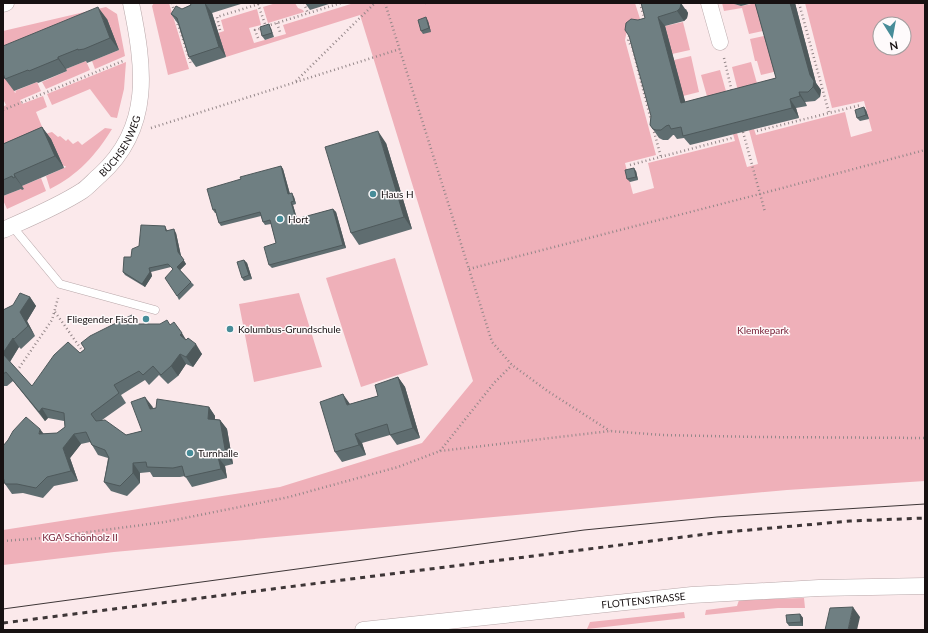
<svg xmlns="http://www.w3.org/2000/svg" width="928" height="633" font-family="Lato,sans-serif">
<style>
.green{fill:#efb0b9;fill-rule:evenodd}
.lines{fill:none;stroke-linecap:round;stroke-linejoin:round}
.lane-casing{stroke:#b9a8aa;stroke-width:9}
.street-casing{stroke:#b9a8aa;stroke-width:17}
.path{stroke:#948789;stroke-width:2.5;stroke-dasharray:1 3;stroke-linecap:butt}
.lane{stroke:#fff;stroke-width:8}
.street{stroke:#fff;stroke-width:16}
.tram{stroke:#3e3637;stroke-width:1}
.rail{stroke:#3e3637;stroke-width:3;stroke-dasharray:5 5;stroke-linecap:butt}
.wall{fill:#5f6d70}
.shaded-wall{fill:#4e595b}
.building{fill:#6f7f82;stroke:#4e595b}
.poi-dot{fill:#478c98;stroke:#fefafb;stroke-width:1.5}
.labels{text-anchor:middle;stroke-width:3;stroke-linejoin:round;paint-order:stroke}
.street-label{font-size:10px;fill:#171112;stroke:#fefafb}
.poi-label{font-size:10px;fill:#171112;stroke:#fefafb;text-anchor:start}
.park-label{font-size:10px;fill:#792339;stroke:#fefafb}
</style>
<rect width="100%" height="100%" fill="#fbe9eb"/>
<path class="green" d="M154,3h15l20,66 -21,6 -16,-69z
M276,3h19l3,5 5,2 1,2 -36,11 -5,-16z
M354,3h281l6,19 -14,8 -2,10 31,115 -31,8 8,31 21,-6 -6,-25 87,-22 -2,-7 4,-1 10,34 11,-3 -9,-34 5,-1 2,6 89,-23 6,25 21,-6 -8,-30 -32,7 -27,-105h120v478l-138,9 -673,62 -111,13v-35l277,-43 142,-44 51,-62 -113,-366 -134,42 -8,-24 6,-2 -3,-11 36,-11 4,16 -12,3 5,15 32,-9 -3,-9zM880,24h24v24h-24z
M722,3h11c7,6 18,0 26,0l8,27 -18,4 -7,-26 -18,3z
M106,7l11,7 8,42 -30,13 -3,-8 27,-11 -14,-33 -102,45v-31z
M683,22l7,28 -18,4 -7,-28z
M768,35l10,36 -17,4 -4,-14h-2l-5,-22z
M691,56l8,36 -16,4 -9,-36z
M86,61l4,9 -44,19 -4,-7 25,-11 -1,-2z
M126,62l-2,27 -7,29 -6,-1 -21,-28 -38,16 -5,-11z
M751,62l9,32 -20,5 -8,-32z
M3,64l12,29 1,-1 -1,-1 22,-9 4,9 -21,9 2,4 21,-8 4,11 -11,5 9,22 7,-2 6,5 2,-1 6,5 2,-2 5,5 5,-3 4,4 23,-17 7,1c-16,26 -34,46 -62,60l-4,-13 20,-9 -1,-1 -62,-5v-54l3,-2 -3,-6z
M720,70l9,32 -19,5 -9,-32z
M41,178l5,13 -39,18 -4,-9v-4l18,-7h2l-1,-3z
M395,258l33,107 -67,22 -35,-109z
M299,293l23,74 -68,15 -15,-78z
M804,598l1,10h-27l-73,7 1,-5 31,-4 2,-6z
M684,612l1,6 -98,11 3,-7z"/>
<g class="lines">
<defs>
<path id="lane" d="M12,226l48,58 95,26"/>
<g id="street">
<path d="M709,3l11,39"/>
<path d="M3,4l3,-1"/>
<path id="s1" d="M3,230c27,-12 54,-23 79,-39 6,-4 12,-11 18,-16 53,-48 44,-109 31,-172"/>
<path id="s2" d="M363,630l329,-35 127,-7 106,-2"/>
</g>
</defs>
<use href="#lane" class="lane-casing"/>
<use href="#street" class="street-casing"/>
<path class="path" d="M172,3l2,8
M304,3l4,11
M385,3l107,339 20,23 37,27 61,39
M426,3l1,3
M640,3l5,18
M799,3l30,110
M258,4l8,23
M177,20v3l3,7 11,34
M277,23l3,9
M267,26l74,-23
M220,30l-3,-13 45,-14
M630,32l-2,9 4,6 19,73
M258,38l-3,-8 8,-2
M724,58l8,34
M296,81l79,-78
M3,110l120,-49
M151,128l249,-79
M653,128l8,29
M757,131l104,-26
M743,132l22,80
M630,165l102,-27
M469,269l291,-75 165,-44
M55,312l29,41
M17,371l35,-51 6,-22
M440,451l54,-68 18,-18
M3,541l40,-3 122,-16 124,-25 109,-30 42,-16 170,-20 52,4 96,2 167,1"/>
<use href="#lane" class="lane"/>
<use href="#street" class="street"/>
<path class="tram" d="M3,609l581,-79 133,-13 208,-13"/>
<path class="rail" d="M3,623l712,-90 135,-12 75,-3"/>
</g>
<path class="wall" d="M190,3h54l-32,10 14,44 -30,10 -7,-10 -11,-33 -7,-10 11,-5 9,-4z
M305,3h27l-22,7z
M733,3h20l-12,3 -7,-2z
M755,3h40l21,80 5,7 -1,7 -5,4 -10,1 2,4 -11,2 3,10 -109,27 -6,-7 -7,1 -3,-4h-1l-5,5h-5l-4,-2 -9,-13 1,-9 -13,-96 48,-11 2,4 -1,5 -3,3 -19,5 20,76 91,-24z
M107,19l12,31 -27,11 -5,2 -1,-2 -20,8 1,2 -29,12 -1,-1 -23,9 -9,-12z
M428,21l3,11 -8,2 -2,-3z
M271,28l3,9 -9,3 -3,-4z
M866,110l3,9 -9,2 -3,-3z
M42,127l9,12 13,29 -42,18 2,3 -2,1 -1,-1 -18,7v-52z
M386,143l26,86 -53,16 -8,-12z
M281,166l2,3 7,25 4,3 2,7 -3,1 4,14 36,-10 3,3 10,36 -74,20 -3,-3 7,-22 -5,-19 -6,1 -2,-3 -2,-6 -40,10 -2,-3 -3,-10h-1l-2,-3 28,-31z
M636,171l2,9 -8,2 -3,-3z
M165,226l2,4 9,3 5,23 5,8 -6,6 11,12 3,3 -15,15 -2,-4 -4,-26 -2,-3 -20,5 1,4 -7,11 -20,-12 -2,-3 8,-15 8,-11z
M244,260l3,3 5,16 -8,2 -2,-3z
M30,297l6,9 -9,15 8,15 -14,13 -2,-2 -9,15 22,24 48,-33 52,-38 6,9 32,1 32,29 -9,13 -7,-3 -8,12 -10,8 -9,-9 -10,10 -4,-5 -24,15 5,8 -24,17 24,15 16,-4 10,-25 1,2 56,-1 6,9v3l5,1 7,9 6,35 -8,2 2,12 -35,9 -7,-11 -5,1h-27l-3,-5 -10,1v10l-13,13 -16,-5 -7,-9 4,-24 -10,-3 -6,-10 -2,-3 -9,2 -11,14 8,23 -24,5 -11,12 -20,-5 -11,1 -7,-10 39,-50 13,-1 8,-6 -1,-6 -16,-3 -3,3 -32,-40 -6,5h-4v-76z
M398,377l7,10 15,51 -23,7 -7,-10 -28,8 4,12 -24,7 -7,-10 15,-48 28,-8z
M800,614l3,4v8h-14l-2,-3z"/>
<path class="shaded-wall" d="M205,3l7,10 14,44 -7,-10z
M681,3l7,10 -1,5 -3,3 -7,-10z
M790,3h5l21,80 5,7 -1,7 -7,-10z
M98,7l9,12 12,31 -9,-12z
M426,17l2,4 3,11 -2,-4z
M658,17l7,9 23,86 -7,-9z
M58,57l8,12 1,2 -9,-12z
M799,92l6,10 2,4 -7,-10z
M790,99l6,9 3,10 -7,-10z
M864,107l2,3 3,9 -3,-4z
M42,127l9,12 13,29 -9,-12z
M378,131l8,12 26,86 -8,-12z
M281,166l2,3 8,29 -3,-4z
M634,168l2,3 2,9 -2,-3z
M14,174l10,15 -9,-12z
M292,193l2,4 2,7 -2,-3z
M291,202l2,3 5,17 -2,-3z
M333,209l3,3 10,36 -3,-3z
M174,229l2,4 5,23 5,8 -7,7 -2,-4 1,-15z
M244,260l3,3 5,16 -3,-4z
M149,268l2,4 1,4 -7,11 -3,-3z
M30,297l6,9 -9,15 8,15 -7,-10 -8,-14z
M182,333l6,10 -8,-8z
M13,338l6,9 -10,16 -6,-9v-1z
M196,344l6,10 -9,13 -7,-10z
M180,354l6,10 -8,12 -7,-10z
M398,377l7,10 15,51 -7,-10z
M343,394l7,10 -3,1z
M145,397l7,9 5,13 -7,-10z
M209,407l6,9v12l-7,-9z
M42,408l6,10 -3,3 -6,-9z
M220,420l7,9 6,35 -7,-9z
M40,429l7,9 -8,-4z
M74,434l7,10 -11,14 8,23 -7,-10 -8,-23z
M355,434l7,9 4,12 -7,-10z
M218,457l7,9 2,12 -6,-9z
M133,463l7,10v10l-7,-10z
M853,607l7,10 -3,13h-9z
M800,614l3,4v8l-2,-4z"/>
<path class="building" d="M190,3h16h-1l14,44 -30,10 -12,-39 -6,-4 5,-8 6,3 9,-4z
M641,3h40v1l-1,4 -3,3 -19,6 23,86 95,-25 -21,-75h35l20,72 4,6 -1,6 -5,5h-9l1,4 -10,3 2,9 -109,28 -2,-9 -10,2 -2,-4 -3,1 -5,4h-5l-3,-1 -3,-4 1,-9 -22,-80 -4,-6 1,-7 5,-4 7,1 7,-2z
M98,7l12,31 -26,11 -6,1v-1l-20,8v2l-29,12 -1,-1 -23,9 -2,-6v-27z
M426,17l3,11 -8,3 -3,-11z
M269,24l3,9 -10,3 -2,-9z
M864,107l2,8 -9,3 -2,-8z
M42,127l13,29 -41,18 1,3 -2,1 -1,-2 -9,4v-36z
M378,131l26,86 -53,16 -26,-86z
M281,166l7,28 4,-1 2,8 -3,1 5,17 37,-10 10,36 -74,20 -5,-18 12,-4 -6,-23 -7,2 -3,-10 -41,11 -4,-14 -2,1 -6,-21 34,-10 -1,-2z
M634,168l2,9 -9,2 -2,-9z
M141,225l24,1 1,5 8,-2 4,23 6,8 -7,7 14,15 -14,14 -12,-18 8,-9 -5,-5 -19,4 1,4 -8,12 -19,-12 1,-15h7l1,-8 7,-3z
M244,260l5,15 -7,3 -5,-16z
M20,293l10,4 -10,15 8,14 -14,13 -1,-1 -10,15v-43l10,-5z
M132,315l6,9h22l7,-4 3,5 4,-3 8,11 -2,2 6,5 2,-2 8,6 -10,13 -6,-3 -9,12 -10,9 -8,-9 -10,9 -4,-4 -25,14 5,8 -28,21 5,7 9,-1 21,15 16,-4 -11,-29 14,-5 5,12 6,-1 1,-9 52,8 -1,12 12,1 6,35 -8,2 3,12 -36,8 -3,-11 -9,2 -26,-1 -1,-5 -13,1v10l-13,13 -16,-4 5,-24 -4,-8 -13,-5 -6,-13 -12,2 -11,14 8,23 -24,6 -11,11 -19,-4h-12l-2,-7v-31l5,-6 5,-9 13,-14 14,12 -1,5 18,-1 8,-6 -1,-14 -22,-5 -3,4 -33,-40 -3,2v-20l29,32 22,-31 14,-13 12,11 5,-4 -4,-6 9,-7z
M398,377l15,51 -23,7 -3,-11 -32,10 4,11 -24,7 -15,-50 23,-8 4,11 31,-9 -3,-11z
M853,607l-5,23h-23l5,-22z
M800,614l1,8 -14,1 -1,-8z"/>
<g class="poi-dot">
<circle cx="373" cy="194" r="4"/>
<circle cx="280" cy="219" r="4"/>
<circle cx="146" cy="319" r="4"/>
<circle cx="230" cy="329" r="4"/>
<circle cx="190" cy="453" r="4"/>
</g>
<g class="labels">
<g class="street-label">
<text dy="4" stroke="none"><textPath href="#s1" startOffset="148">BÜCHSENWEG</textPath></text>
<text dy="4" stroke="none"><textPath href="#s2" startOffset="282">FLOTTENSTRASSE</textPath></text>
</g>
<g class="poi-label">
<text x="381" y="198">Haus H</text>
<text x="288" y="223">Hort</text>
<text x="138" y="323" text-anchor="end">Fliegender Fisch</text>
<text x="238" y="333">Kolumbus-Grundschule</text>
<text x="198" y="457">Turnhalle</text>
</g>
<g class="park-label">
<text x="763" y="334">Klemkepark</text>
<text x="80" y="541">KGA Schönholz II</text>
</g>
</g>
<rect width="928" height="633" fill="none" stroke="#171112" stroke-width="8"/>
<g transform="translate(892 36) rotate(169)"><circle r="19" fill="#fefafb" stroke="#a29d9e"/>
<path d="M0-3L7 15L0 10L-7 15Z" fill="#478c98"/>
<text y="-6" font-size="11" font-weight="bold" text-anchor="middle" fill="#171112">N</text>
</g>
</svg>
